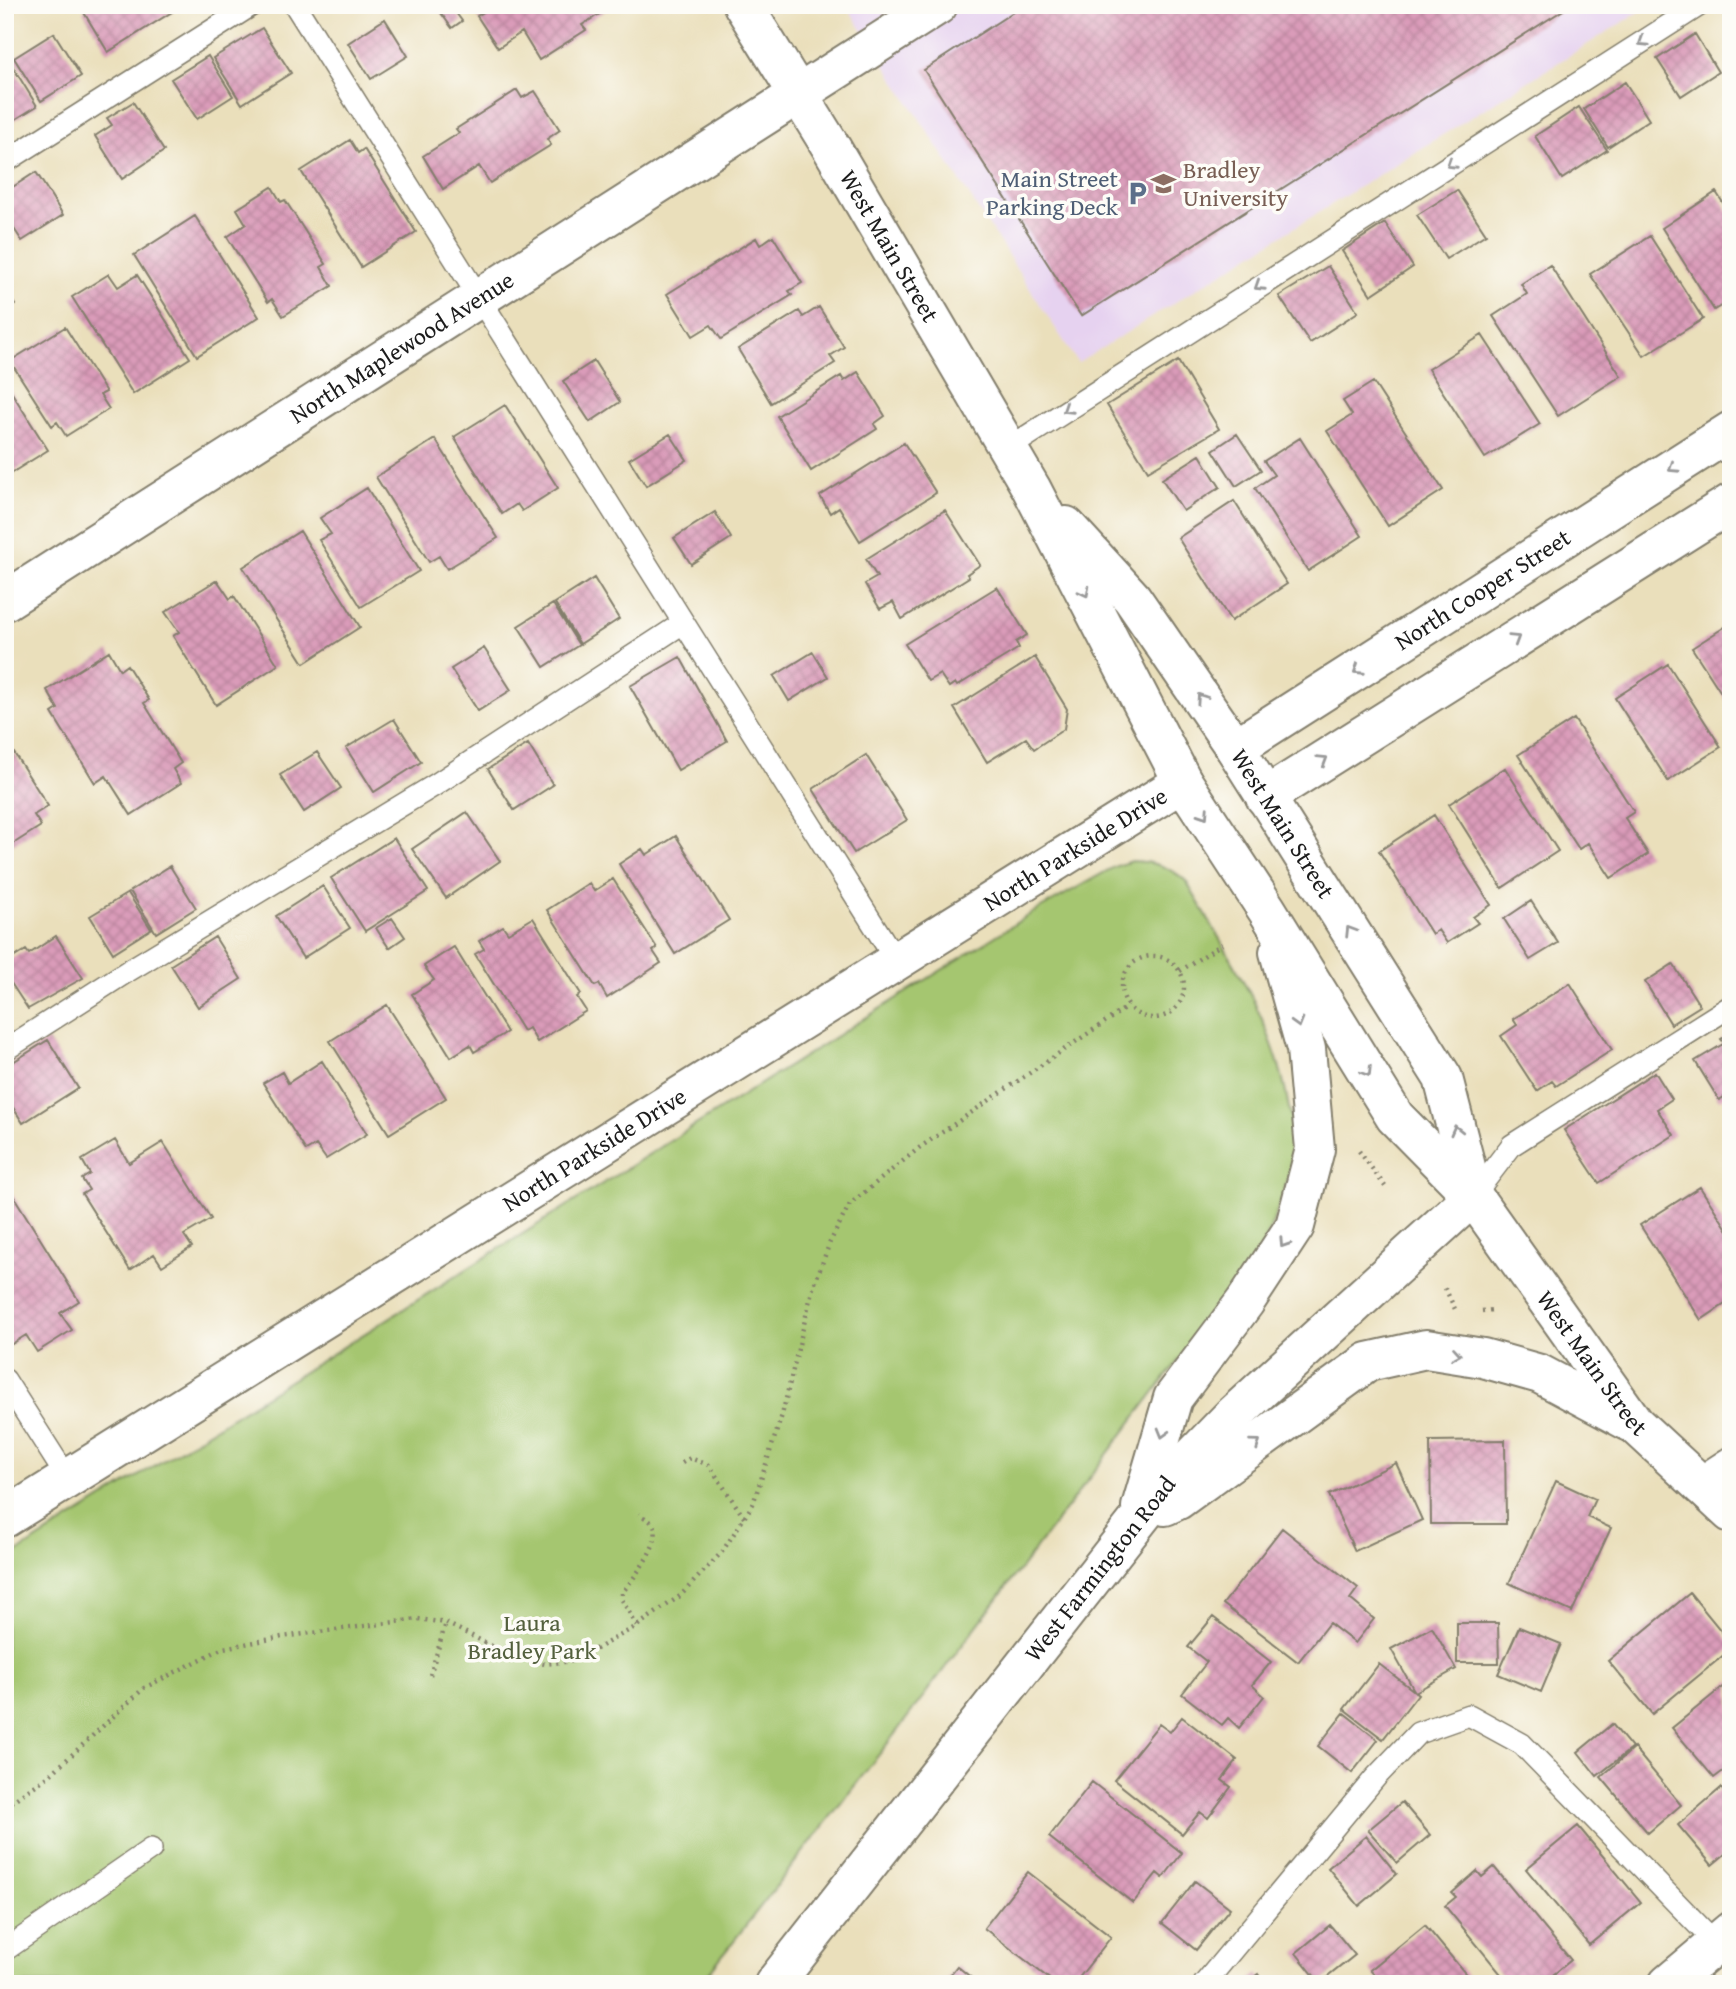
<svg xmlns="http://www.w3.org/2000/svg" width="1736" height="1989" font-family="'Gentium Book Plus',serif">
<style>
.built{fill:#e6d2f0}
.green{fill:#a5c66f;stroke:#607146;stroke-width:2}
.building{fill:url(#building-cross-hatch)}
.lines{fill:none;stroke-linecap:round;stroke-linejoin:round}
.service-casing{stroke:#837e6c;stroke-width:24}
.minor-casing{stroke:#837e6c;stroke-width:42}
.secondary-casing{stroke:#837e6c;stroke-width:42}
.path{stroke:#837e6c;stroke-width:4.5;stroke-dasharray:2 5;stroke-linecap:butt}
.service{stroke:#fff;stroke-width:21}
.minor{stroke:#fff;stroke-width:38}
.secondary{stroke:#fff;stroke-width:38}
.oneway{stroke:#999}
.labels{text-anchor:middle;stroke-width:7;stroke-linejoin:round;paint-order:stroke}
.education-label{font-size:24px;fill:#785e54;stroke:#fdfcf7;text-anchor:start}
.service-label{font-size:24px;fill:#4e5e75;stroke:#fdfcf7;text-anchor:end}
.street-label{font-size:24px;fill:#1c1c1c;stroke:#fdfcf7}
.park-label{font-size:24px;fill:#53603d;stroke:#fdfcf7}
</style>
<defs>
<pattern id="building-cross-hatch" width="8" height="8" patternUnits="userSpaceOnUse" patternTransform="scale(1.75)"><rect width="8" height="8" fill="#da9bb9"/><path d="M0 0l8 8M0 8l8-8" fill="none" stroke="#ba859e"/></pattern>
</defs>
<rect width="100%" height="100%" fill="#fdfcf7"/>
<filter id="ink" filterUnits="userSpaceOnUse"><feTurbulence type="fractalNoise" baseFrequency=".0143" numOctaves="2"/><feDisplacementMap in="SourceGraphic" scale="14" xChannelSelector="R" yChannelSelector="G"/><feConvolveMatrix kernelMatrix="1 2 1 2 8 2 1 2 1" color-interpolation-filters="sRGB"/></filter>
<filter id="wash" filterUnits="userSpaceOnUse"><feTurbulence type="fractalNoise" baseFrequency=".00686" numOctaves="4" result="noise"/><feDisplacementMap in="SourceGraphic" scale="28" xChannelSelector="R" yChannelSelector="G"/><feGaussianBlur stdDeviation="1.57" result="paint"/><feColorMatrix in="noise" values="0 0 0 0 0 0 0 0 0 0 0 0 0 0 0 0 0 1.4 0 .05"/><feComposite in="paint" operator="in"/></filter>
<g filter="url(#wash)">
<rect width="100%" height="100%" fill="#eadfbb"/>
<path class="built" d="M846,5h804l-572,358z"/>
<path class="green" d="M1131,861c23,1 38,5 55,20 40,70 86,137 101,217 3,16 7,31 6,48 -2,36 -19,73 -33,107l-372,490 -188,241h-695v-424l1027,-647 82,-46z"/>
<g id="blocks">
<path class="building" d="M93,5h90l-75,47 -25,-41z
M443,5h7l12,16 -10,7 -14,-19z
M495,5h119l-32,20 4,5 -47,30 -17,-28 -24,16 -21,-32z
M1024,5h547l-490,311 -157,-246z
M385,19l23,37 -37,23 -23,-36z
M262,28l29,45 -49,31 -29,-46z
M54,33l27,43 -40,25 -27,-43z
M1695,34l23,38 -37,24 -24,-37z
M208,56l25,40 -36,23 -26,-40z
M8,59l29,47 -29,18 -3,-6v-57z
M1625,82l24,38 -41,27 -24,-38z
M517,90l5,8 13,-7 25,39 -13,9 4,6 -61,38 -11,-17 -36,23 -20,-33 36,-23 -3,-4z
M133,102l31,49 -42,28 -27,-43 17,-11 -5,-7z
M1579,107l28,43 -45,29 -27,-43z
M350,140l8,13 6,-4 52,83 -55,35 -60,-96z
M36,172l27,43 -41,26 -17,-26v-23z
M272,187l9,15 4,-2 41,64 -5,3 11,19 -49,30 -11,-17 -4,3 -41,-65 19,-13 -9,-15z
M1457,190l29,44 -40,25 -29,-44z
M1716,192l15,23v85l-17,10 -52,-82z
M195,216l64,101 -62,39 -63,-101z
M1385,223l28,44 -42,28 -29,-44z
M773,236l29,47 -13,8 3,4 -71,44 -10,-14 -18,11 -26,-42 89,-56 4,7z
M1650,236l53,83 -59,37 -54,-82z
M1550,265l71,111 -63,40 -65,-100 34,-22 -6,-10z
M1328,266l30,46 -48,31 -31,-47z
M109,274l9,13 19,-12 53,83 -57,36 -61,-97z
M5,289l10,16 -10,6z
M819,307l25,40 -14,9 5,7 -64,40 -33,-54 61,-38 4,6z
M65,327l41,65 -6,3 9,14 -43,27 -9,-14 -5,4 -42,-65z
M1482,335l58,89 -55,34 -57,-89z
M594,361l26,41 -30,20 -27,-41z
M1178,361l41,68 -71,42 -41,-66z
M858,372l27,44 -11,8 3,5 -66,42 -34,-55 64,-40 3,5z
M5,382l43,68 -43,27z
M1373,382l70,108 -55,36 -61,-95 25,-16 -9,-14z
M505,405l53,83 -36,23 -5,-7 -15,10 -48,-77z
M670,434l17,26 -41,26 -17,-27z
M1237,434l24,36 -25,16 -23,-36z
M1300,438l62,98 -54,35 -53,-83 19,-13 -10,-14z
M435,439l63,99 -51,31 -8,-13 -10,6 -53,-85z
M904,443l32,50 -76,48 -21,-34 -9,6 -10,-17z
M1200,455l20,32 -37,24 -21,-32z
M367,488l52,83 -58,36 -42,-67 12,-6 -11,-16z
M1234,501l53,83 -56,37 -53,-83z
M945,510l35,55 -13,9 2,3 -67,42 -9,-17 -13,7 -15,-25 12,-7 -11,-18z
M715,512l16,26 -40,26 -17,-26z
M300,531l60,96 -56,36 -61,-96z
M594,578l25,41 -39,25 -25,-41z
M217,580l13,19 4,-3 44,69 -62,40 -43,-69 6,-4 -14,-20z
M997,587l30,48 -11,7 3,6 -62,38 -2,-3 -6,4 -9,-13 -12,7 -23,-37z
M553,604l26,41 -35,22 -26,-41z
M1731,623v85l-39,-60z
M484,648l27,42 -33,21 -27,-42z
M109,651l11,19 7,-5 22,35 -5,3 37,60 -8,6 8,14 -50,32 -25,-39 -11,7 -43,-70 6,-4 -11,-19z
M813,652l15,25 -39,24 -15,-25z
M680,657l47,84 -49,29 -48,-84z
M1035,657l32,52 -3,20 -30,20 -8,-11 -39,24 -33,-54z
M1668,664l53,83 -53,34 -53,-83z
M394,719l27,43 -47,30 -28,-44z
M1574,719l60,93 -9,6 23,36 -37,24 -23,-35 -9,6 -61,-94z
M5,739l43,67 -14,9 7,11 -36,23z
M528,744l25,41 -39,25 -26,-41z
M317,752l24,36 -37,24 -24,-37z
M866,755l41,65 -53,33 -41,-64z
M1505,768l53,83 -56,37 -53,-84z
M467,812l33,49 -54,37 -34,-49z
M1434,815l57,90 -18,12 5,6 -31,20 -9,-13 -6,4 -53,-83z
M676,836l53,84 -54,34 -56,-90 23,-15 4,6z
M394,838l34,53 -63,40 -34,-53z
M170,866l26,42 -40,25 -26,-42z
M613,879l44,69 -4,3 8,12 -54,35 -8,-14 -4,2 -48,-76 42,-27 5,8z
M323,886l27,42 -47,30 -27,-42z
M128,893l23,36 -38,24 -23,-37z
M1531,901l27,42 -28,17 -26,-41z
M392,918l13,19 -16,11 -13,-20z
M533,918l48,76 -4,3 9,14 -49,31 -8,-14 -6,3 -48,-77 9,-5 -5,-8 24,-15 5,7z
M56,936l27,42 -55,31 -23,-35v-11l21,-13 3,4z
M215,937l26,42 -43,28 -27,-42z
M454,947l53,85 -33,20 -4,-7 -19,12 -39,-63 22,-14 -10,-14z
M1673,964l27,42 -29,18 -26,-42z
M1570,983l42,67 -56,36 -4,-5 -15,10 -36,-55 16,-11 -4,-6z
M387,1005l59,93 -57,36 -59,-93z
M1731,1033v20l-10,-14z
M48,1040l30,48 -55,35 -18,-28v-28z
M1723,1044l8,12v37l-12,7 -24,-39z
M322,1061l45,73 -41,25 -10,-14 -10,6 -43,-68 19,-11 6,11z
M1655,1072l17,27 -15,10 17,26 -75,48 -35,-53z
M115,1140l14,23 34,-21 48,77 -27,16 8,12 -30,19 -8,-12 -24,16 -48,-76 7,-4 -7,-11 8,-5 -8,-14z
M1700,1187l31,48v40l-4,3 4,5v17l-30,20 -61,-95z
M11,1192l68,109 -19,12 12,17 -35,22 -11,-17 -19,12 -2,-4v-147z
M1505,1440l1,84h-75l-1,-83z
M1396,1463l26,57 -67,31 -26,-56z
M1556,1481l39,18 -8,18 24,11 -39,84 -63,-29z
M1282,1528l76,60 -8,11 24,20 -19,24 -26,-20 -31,39 -75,-58z
M1690,1593l41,50v6l-79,65 -44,-53z
M1213,1617l58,45 -19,23 12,11 -25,32 -11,-10 -6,7 -40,-31 25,-32 -19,-15z
M1457,1623h41l1,40h-42z
M1432,1627l24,42 -41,23 -24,-43z
M1519,1627l42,17 -20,48 -43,-18z
M1379,1664l39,30 -35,45 -39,-30z
M1731,1680v85l-17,13 -42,-50z
M1344,1713l34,27 -26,33 -34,-27z
M1182,1717l55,43 -15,20 9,7 -23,31 -8,-6 -18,22 -68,-54 45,-56 11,8z
M1612,1724l20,24 -35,28 -19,-24z
M1634,1748l47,57 -33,28 -47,-56z
M1092,1782l90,71 -19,25 -6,-5 -24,30 -84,-66z
M1721,1788l10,12v49l-19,16 -34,-40z
M1402,1802l28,33 -33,28 -29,-33z
M1578,1826l63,76 -52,43 -63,-76z
M1366,1836l31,38 -38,32 -31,-38z
M1494,1867l77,93 -29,24h-33l-64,-78 11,-9 -4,-4 25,-22 5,6z
M1028,1872l83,65 -37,47h-18l-72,-56z
M1195,1881l35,27 -34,42 -34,-27z
M1330,1925l25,30 -35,28 -24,-30z
M1425,1925l49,59h-92l-12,-14z
M957,1966l22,18h-36z
M1258,1974l7,10h-20z"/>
</g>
</g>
<g filter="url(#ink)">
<use href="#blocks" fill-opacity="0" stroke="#837e6c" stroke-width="2"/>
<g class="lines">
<defs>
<path id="service" d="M295,5l602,957
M5,162l247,-157
M1007,449l693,-444
M5,1050l123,-79 307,-186 248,-162
M1473,1196l39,-51 219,-139
M5,1380l63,99
M5,1950l146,-101
M1204,1984l171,-206 43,-45 51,-18 53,29 209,215"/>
<g id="minor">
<path id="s1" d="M5,601l933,-596"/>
<path id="s2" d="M1235,748l496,-317"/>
<path d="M1265,797l466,-294"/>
<path d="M1702,1486l29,-19"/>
<path id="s3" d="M5,1518l1178,-736"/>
<path d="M1668,1984l63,-53"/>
</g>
<g id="secondary">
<path id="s4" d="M743,5l88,142 200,341 152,294 84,128 128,207 78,79 162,228 96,89"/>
<path id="s5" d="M1066,526l66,72 103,150 208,330 30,116"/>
<path d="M1165,1506l13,-6 190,-138 58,-13 57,9 57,16 90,48"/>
<path d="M1141,1507l32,-109 72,-96 50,-76 20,-77 -9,-100 -27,-97"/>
<path id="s6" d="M774,1984l395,-503 62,-64 242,-221"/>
</g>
</defs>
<use href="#service" class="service-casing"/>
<use href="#minor" class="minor-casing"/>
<use href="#secondary" class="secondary-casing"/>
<path class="path" d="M1122 987a31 31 0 1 1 62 0a31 31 0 1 1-62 0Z
M1180,971l42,-27
M1359,1151l28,38
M1445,1288l10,21
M1482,1311l11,-1
M682,1463l8,-5 19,7 36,54
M637,1626l-15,-26v-7c10,-13 43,-53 31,-69 -3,-4 -10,-7 -14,-10
M430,1675l16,-52
M5,1806l44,-30 95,-88 79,-40 59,-11 136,-18 28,4 70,35 29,6 29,-3 63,-35 43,-30 42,-44 31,-48 29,-89 30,-124 18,-49 20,-38 69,-56 208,-141"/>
<use href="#service" class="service"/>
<use href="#minor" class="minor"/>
<use href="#secondary" class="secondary"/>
</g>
<defs><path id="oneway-chevron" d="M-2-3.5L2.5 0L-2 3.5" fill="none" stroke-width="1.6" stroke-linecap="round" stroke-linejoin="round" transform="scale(1.75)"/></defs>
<g class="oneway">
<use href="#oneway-chevron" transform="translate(1643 42) rotate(147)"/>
<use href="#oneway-chevron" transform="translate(1451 164) rotate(147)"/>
<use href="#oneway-chevron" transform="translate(1259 286) rotate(147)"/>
<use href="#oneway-chevron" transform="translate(1067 409) rotate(147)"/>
<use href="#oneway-chevron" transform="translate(1673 468) rotate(147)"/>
<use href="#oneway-chevron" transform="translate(1085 592) rotate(63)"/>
<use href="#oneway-chevron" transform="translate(1515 639) rotate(-32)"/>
<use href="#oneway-chevron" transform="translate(1358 670) rotate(147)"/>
<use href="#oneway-chevron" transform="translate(1201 698) rotate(-124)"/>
<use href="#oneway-chevron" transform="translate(1323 760) rotate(-32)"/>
<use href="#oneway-chevron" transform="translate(1204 814) rotate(57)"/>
<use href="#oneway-chevron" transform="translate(1350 931) rotate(-122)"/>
<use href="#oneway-chevron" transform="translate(1298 1023) rotate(74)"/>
<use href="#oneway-chevron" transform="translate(1367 1072) rotate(58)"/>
<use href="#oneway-chevron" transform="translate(1456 1130) rotate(-104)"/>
<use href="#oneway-chevron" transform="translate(1284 1243) rotate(123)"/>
<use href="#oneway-chevron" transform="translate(1456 1354) rotate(9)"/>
<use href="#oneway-chevron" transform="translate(1163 1433) rotate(106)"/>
<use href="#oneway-chevron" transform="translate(1256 1443) rotate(-36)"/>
</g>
</g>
<defs>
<symbol id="university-bare" viewBox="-9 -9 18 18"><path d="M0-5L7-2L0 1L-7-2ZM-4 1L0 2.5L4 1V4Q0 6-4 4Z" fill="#8d6e63" stroke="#fdfcf7" stroke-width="2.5" paint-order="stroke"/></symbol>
<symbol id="parking-bare" viewBox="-9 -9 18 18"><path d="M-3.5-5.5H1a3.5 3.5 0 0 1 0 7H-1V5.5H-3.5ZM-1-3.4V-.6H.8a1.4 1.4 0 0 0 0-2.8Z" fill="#5c6f8a" stroke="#fdfcf7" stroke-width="2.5" paint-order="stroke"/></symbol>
</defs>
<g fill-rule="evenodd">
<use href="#university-bare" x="1146" y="166" width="35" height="35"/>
<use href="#parking-bare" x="1120" y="176" width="35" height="35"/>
</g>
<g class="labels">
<g class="education-label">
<text x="1183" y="178">Bradley<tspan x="1183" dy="28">University</tspan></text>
</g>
<g class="service-label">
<text x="1118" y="187">Main Street<tspan x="1118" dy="28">Parking Deck</tspan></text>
</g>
<g class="street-label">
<text dy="8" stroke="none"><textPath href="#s4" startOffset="282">West Main Street</textPath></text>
<text dy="8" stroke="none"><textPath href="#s1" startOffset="471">North Maplewood Avenue</textPath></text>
<text dy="8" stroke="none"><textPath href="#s2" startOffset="294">North Cooper Street</textPath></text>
<text dy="8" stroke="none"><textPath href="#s5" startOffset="369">West Main Street</textPath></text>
<text dy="8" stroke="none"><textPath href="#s3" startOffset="1262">North Parkside Drive</textPath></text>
<text dy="8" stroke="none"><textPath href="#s3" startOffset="695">North Parkside Drive</textPath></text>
<text dy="8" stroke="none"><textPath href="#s4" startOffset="1606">West Main Street</textPath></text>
<text dy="8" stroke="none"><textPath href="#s6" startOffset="528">West Farmington Road</textPath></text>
</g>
<g class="park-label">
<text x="532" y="1631">Laura<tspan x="532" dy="28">Bradley Park</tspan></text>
</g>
</g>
<rect width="1736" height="1989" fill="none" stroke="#fdfcf7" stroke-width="28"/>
</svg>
